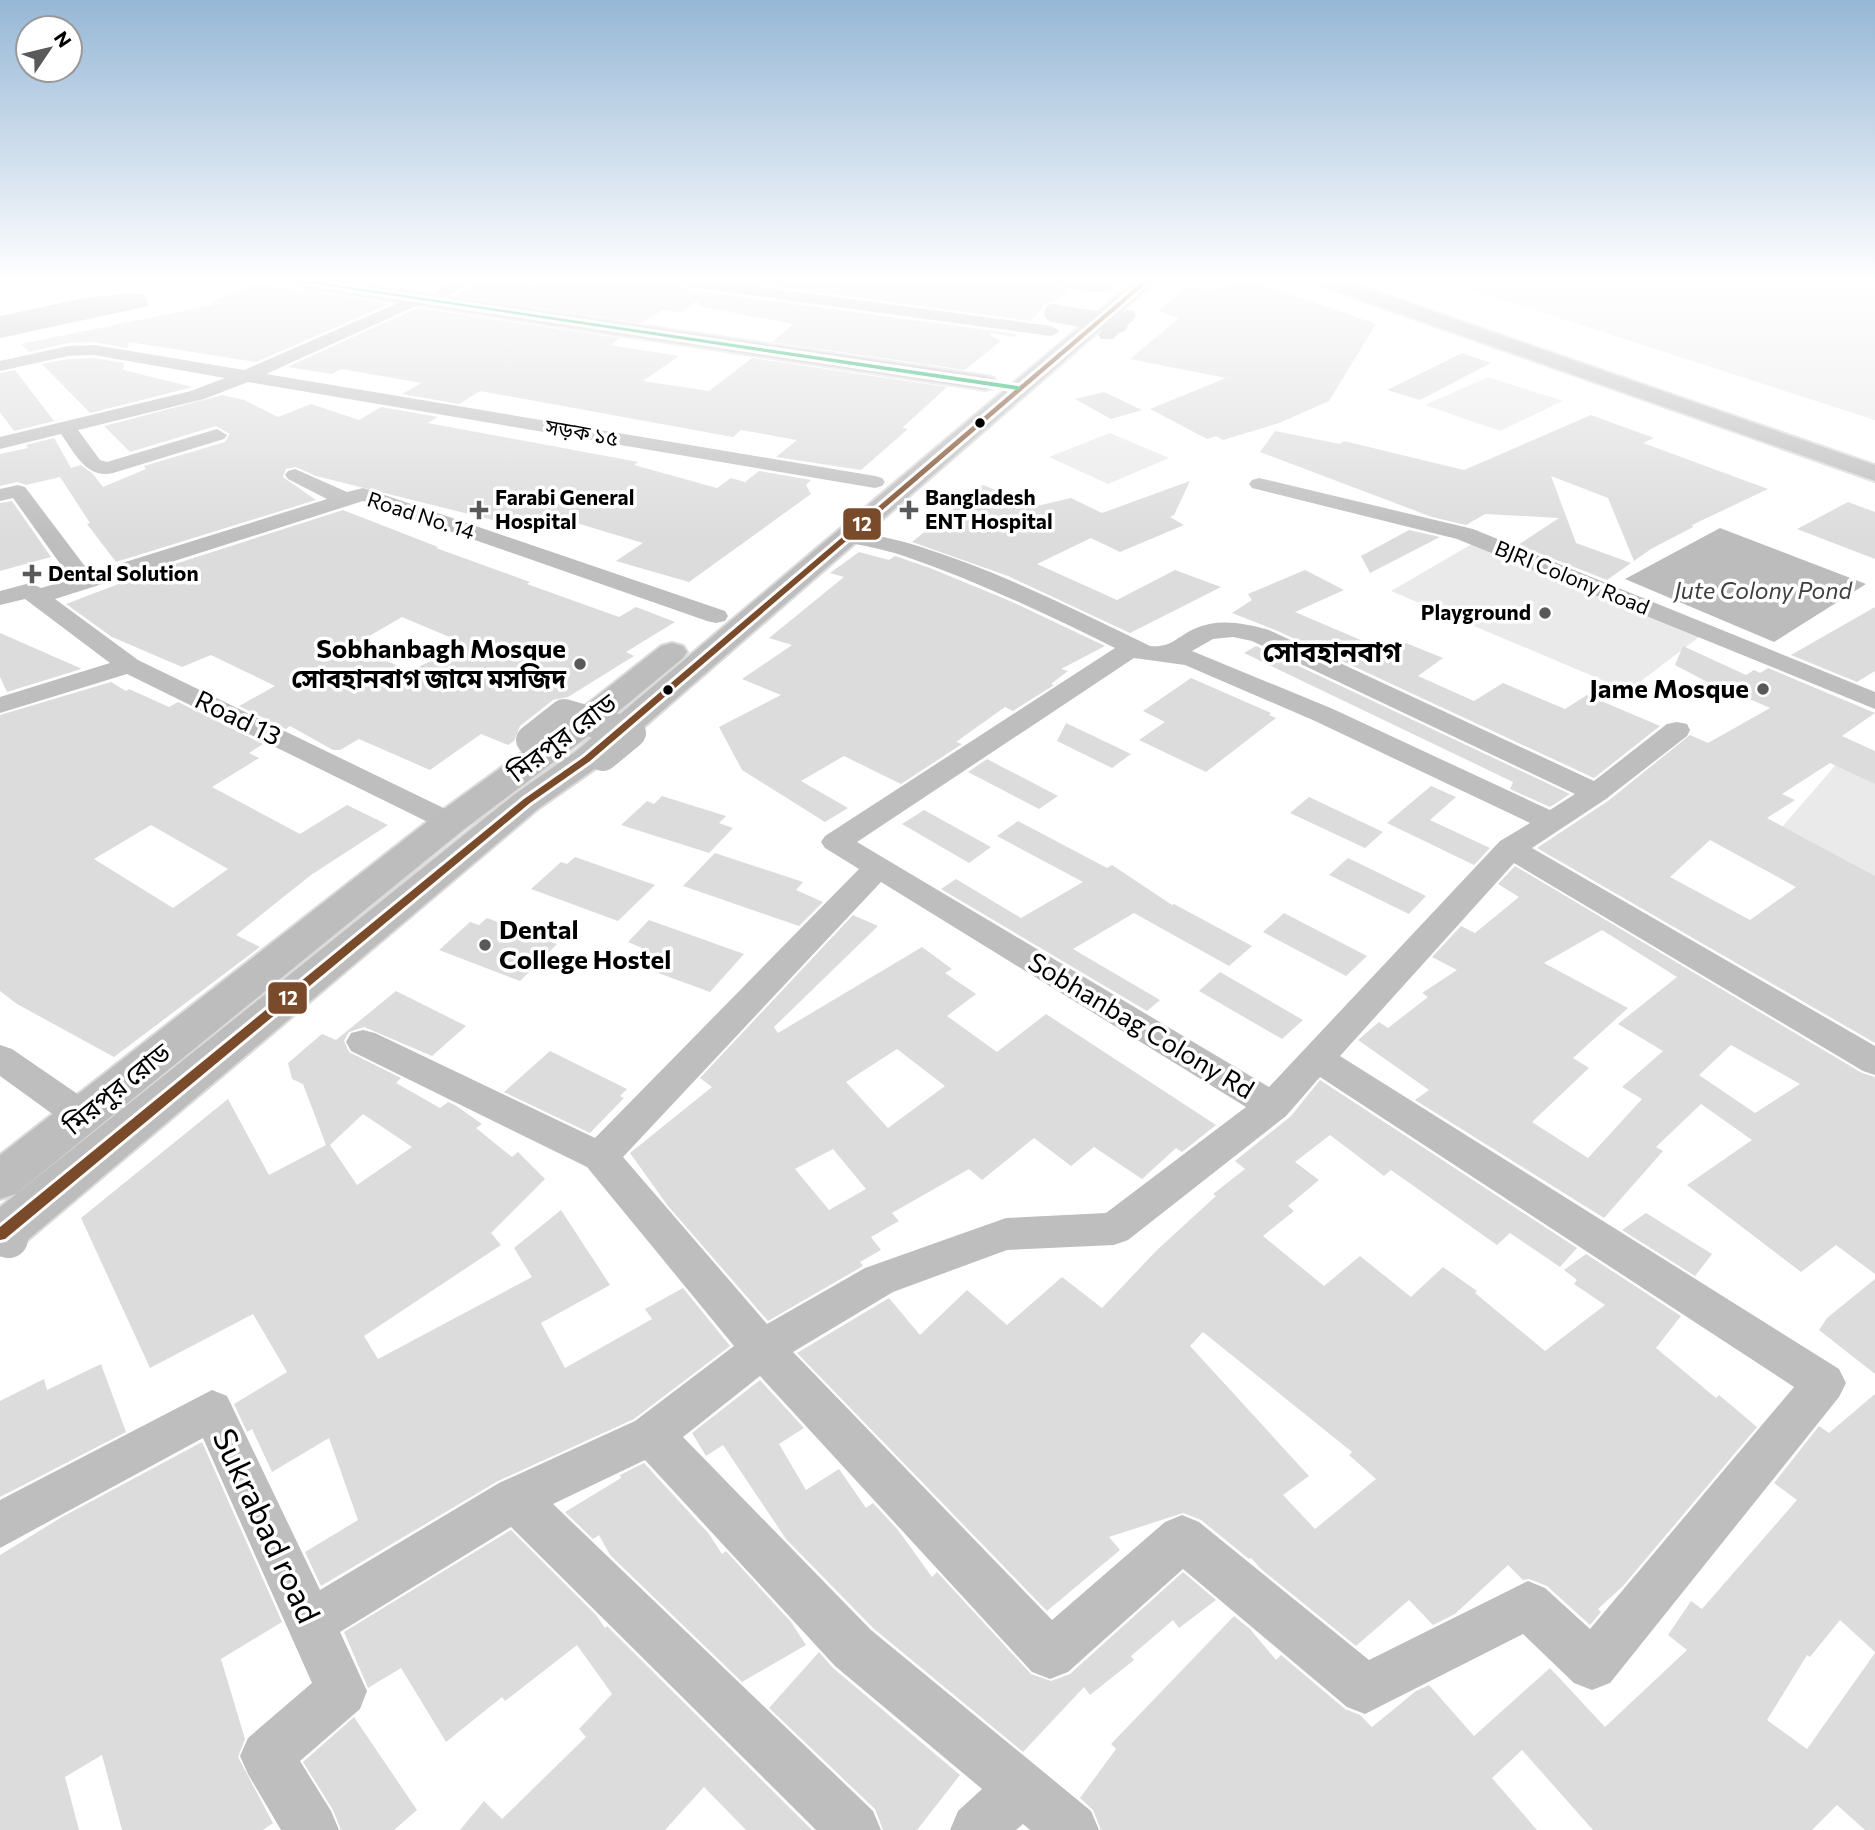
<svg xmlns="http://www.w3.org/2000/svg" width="1875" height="1830" font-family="Commissioner,'Noto Sans Bengali',sans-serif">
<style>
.green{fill:#eaeaea}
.water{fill:#bcbcbc}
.building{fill:#dcdcdc;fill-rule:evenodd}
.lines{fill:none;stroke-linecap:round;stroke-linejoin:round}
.major-casing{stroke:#dbdbdb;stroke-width:4}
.highway-casing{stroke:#dbdbdb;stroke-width:4}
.minor{fill:#bebebe;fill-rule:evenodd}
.major{fill:#bdbdbd;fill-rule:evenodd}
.highway{fill:#bdbdbd;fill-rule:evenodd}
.minor-bridge-far2{stroke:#bebebe;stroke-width:18}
.minor-bridge-far1{stroke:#bebebe;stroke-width:30}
.minor-bridge{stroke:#bebebe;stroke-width:38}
.bus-1-casing{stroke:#fff;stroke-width:6}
.bus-2-casing{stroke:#fff;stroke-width:6}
.bus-1{fill:#7a4b2a;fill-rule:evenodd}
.bus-2{fill:#00a651;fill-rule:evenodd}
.bus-dot{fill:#000;stroke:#fff;stroke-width:2.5}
.poi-dot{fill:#595959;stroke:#fff;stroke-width:2.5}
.labels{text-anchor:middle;stroke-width:7;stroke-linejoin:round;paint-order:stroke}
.far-street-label{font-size:21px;fill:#000;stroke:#fff}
.far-poi-label{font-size:21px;font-weight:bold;fill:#000;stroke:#fff;text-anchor:start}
.far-water-label{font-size:23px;font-style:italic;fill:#404040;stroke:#fff}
.poi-label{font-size:26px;font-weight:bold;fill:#000;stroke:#fff;text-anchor:end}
.street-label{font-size:26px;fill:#000;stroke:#fff}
.far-district-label{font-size:28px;font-weight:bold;fill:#000;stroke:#fff}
.near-street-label{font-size:32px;fill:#000;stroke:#fff}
.line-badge{stroke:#fff;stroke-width:2.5}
.badge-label{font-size:19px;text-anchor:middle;font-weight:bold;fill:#fff}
</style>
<rect width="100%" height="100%" fill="#fff"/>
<path class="green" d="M1448,282h427v138z
M1488,377l75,24 -63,30 -75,-26z
M1110,433l59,25 -61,26 -59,-27z
M1472,544l231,90 -75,57 -237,-100z
M1840,760l35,15v105l-98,-47z"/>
<path class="water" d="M132,293l13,2 4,11 -149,32v-22l85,-18z
M1720,528l146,56 -92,58 -149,-63z"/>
<path class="building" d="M476,282l65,2 4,-2h118l18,2 9,6 327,44 -3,3 -23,-4 -1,2 11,6 -36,29 -193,-28 22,-18 -96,-18v-6l-18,12 -17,-2 -21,13 -188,-27z
M742,282h314l12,8 -13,11 -11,4 -13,16z
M1235,282h21l120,42 -47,77 -50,22 -56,17 -7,-4 -9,3 -57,-30 76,-31 -96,-19 49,-41 -20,-7 27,-25 22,4z
M255,283l134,21 -133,58 -127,-20 -2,6 -33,-6 -26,1 -39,9 -8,-8 192,-39v-4z
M417,308l203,30 -10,7 69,11 -36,25 66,10 43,-33 195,29 -45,41 6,1 -47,41 -85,-13 21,-17 -56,-10 -8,7 -253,-46 -21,13 -57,-10 20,-11 -81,-14 -9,5 -45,-7z
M1462,353l29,10 -71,37 -33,-10z
M94,358l30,5 -1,7 70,17 -103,26 -48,-49 26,-5z
M15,370l39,51 -40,10 -14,-19v-39z
M1104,392l38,18 -31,9 -36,-20z
M222,395l22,5 34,17 33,-13 48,16 22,-13 57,10 -10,6 210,39 -4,3 83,23 14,-10 14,4 14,-11 52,9 -5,5 5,9 -122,88 -73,-21 27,-18 -93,-28 -21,14 -213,-53 -20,-9 -10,2 -3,8 33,23 -200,62 -29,-38 3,-1 -30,-46 -34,8 -9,-3 -17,4v-32l28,-6 -2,-3 28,-7 17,30 10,-3 12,9 10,13 43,-18 -2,-3 81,-24 5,-8 -14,-8 -86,26 -26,-26z
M1591,415l63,23 -11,5 125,46 -76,36 1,2 -42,22 -17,12 -26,-63 -57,-22 25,67 55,20 -24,17 -89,-35 41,-27 -74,-4 -19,11 -34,-8 -172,-65 15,-21 65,13 4,-3 120,29z
M1190,481l-16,34 -4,2 14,8 -64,27 -29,-14 -54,26 80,36 58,-30 46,17 -91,46 -122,-57 -96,-34 71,-57 54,21 34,-8 31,15z
M12,501l39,56 -51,14v-68z
M1848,502l27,10v47l-78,-30z
M343,510l95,37 -2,1 94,34 -3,2 92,33 17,-10 39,15 -49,30 8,4 -66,41 -15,3 -33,26 -6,15 -6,4 -27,-11 -51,36 -71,-31 -19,11h-7l-43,-24 -4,3 -47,-23 36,-20 -64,-31 -29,12 -70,-30 -46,-33 63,-24 -1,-1zM402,617l64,27 -56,27 -58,-25z
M1409,530l31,7 -70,36 -9,-17z
M859,552l30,8 6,-4 35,12 80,33 95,45 -44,23 7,2 -17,13 3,1 -41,26 -8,-4 -49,35 6,2 -61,40 -57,-28 -43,25 47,27 -23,14 -83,-52 -23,-43 62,-32 -39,-16 50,-34 -23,-7 75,-61 -14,-4z
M1305,570l39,20 -49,22 96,41 15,-10 37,15 -25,18 56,25 29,-18 62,26 22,-14 73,31 -66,52 -314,-146 -48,-19 20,-13 -4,-6z
M1875,607v64l-18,11 -66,-27z
M0,633l80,35 1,1 -74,23 -7,-15z
M1256,646l314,148 -20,13 -40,-18 3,-7 -269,-129z
M1683,646l63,29 8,-5 6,3 8,-5 107,45 -33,23 33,15v33l-45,-21 -48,31 13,6 -28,18 108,58v167l-338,-195 71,-47 82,-66 18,8 62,-35 -54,-24 -3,1 -38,-20zM1710,840l86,47 -46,33 -80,-43z
M1191,678l80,35 -2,2 7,3 -70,54 -67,-32 26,-18 -22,-11z
M111,682l15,9 3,-2 40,18 9,-5 85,42 -14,9 10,5 -47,29 88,47 47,-29 41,20 -77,50 -75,60 24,12 -146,110 -97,-53 -17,-13v-276zM151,825l77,44 -55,39 -79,-49z
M1066,723l65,31 -19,14 -55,-27z
M987,759l71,37 -19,13 -71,-37z
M1431,786l25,11 -26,23 60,28 -16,17 -87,-42z
M662,796l64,20 -7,7 14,5 -24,25 -88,-28 26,-24 7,3z
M1309,797l74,35 -18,16 -75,-35z
M924,810l67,37 -22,16 -67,-39z
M1018,821l89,47 5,-3 60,40 2,-1 78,42 -23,20 -95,-53 -61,36 87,51 -13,11 -206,-122 15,-10 65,39 62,-36 -86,-46z
M715,853l88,29 -7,8 27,12 -24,24 -116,-40z
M575,857l80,28 -37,36 -87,-32 30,-27 6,2z
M1348,858l78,38 -17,18 -80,-39z
M1515,866l347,207 13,4v197l-39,-29 -35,27 -114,-87 65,-45 -51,-36 -45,43 7,4 -59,67 -189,-118 14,-10 -71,-50 21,-18 9,6 40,-31 -6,-4 35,-23 -25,-13 29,-31 14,7 44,-36 -21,-13zM1602,930l75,47 -59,47 45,27 -41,36 20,12 -54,59 -56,-36 57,-54 -16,-10 55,-50 -84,-45zM1731,1045l69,39 -45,29 -56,-38z
M1284,913l83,43 -21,20 -83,-44z
M853,915l25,11 -104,101 4,6 144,-86 30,22 -7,4 31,21 -29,22 50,36 49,-38 170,111 -34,27 -6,-4 -34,31 -48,-32 -23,19 -37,-28 -52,42 -13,-11 -77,44 7,8 -28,16 10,13 -21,12 3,4 -95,55 -100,-115 -38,-53 82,-66 -12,-9zM897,1049l48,37 -57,42 -42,-46zM833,1149l33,40 -37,21 -34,-41z
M487,918l70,26 -37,37 -81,-31 31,-28 9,3z
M649,920l95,34 -34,38 -82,-30 14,-14 -14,-6z
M1220,972l83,48 -21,19 -83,-48z
M396,991l70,35 -34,30 -68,-29 -15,5 -5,9 5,11 52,26 -5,5 44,25 8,-6 7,3 27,19 -6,4 36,29 6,-5 27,27 -54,54 10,12 -137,91 14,23 154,-82 -18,-29 47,-38 49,75 -69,38 24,45 87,-49 -7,-10 38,-21 47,58 -96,73 -136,62 -177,105 -16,-34 53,-32 -29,-82 -57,34 -20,-43 -5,3 -13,-28 53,-32 -34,-58 -103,54 -69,-150 147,-119 41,76 57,-30 -23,-61 -11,-5 -4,-16 34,-29 14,6zM363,1114l49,33 -55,38 -27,-40z
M550,1051l77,38 -7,7 4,2 -34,35 -86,-41z
M1320,1080l257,168 -17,19 -50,-34 -13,12 -106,-75 -7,6 -54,-41 -35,27 24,18 -31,26 6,5 -31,25 61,50 36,-30 51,41 32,-30 34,24 -2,2 70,58 60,-46 -31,-21 3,-4 -13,-10 22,-16 95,62 -25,32 60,50 3,-3 38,32 -134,159 -25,23 3,3 -11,13 -43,-39 -18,-7 -6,1 -15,-15 -53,49 -22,11 -24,-25 -53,46 -95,-77 -10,-11 -2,1 -48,-39 -18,-7 -74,24 11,13 -73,61 -250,-258 92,-55 31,37 47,-45 40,35 55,-48 40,31 55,-58 59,-54 -3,-2 32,-25 -10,-8 56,-45zM1203,1332l149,120 -3,3 27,24 -61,50 -32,-34 26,-19 -119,-130z
M1646,1213l66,41 -17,22 -73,-46z
M1875,1279v95l-56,-44 8,-12z
M101,1364l25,68 -126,65v-96l44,-22 3,11z
M760,1380l44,48 -25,16 27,46 33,-21 27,39 7,-5 25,27 34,47 5,-5 94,102 20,7 19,-7 113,-102 33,28 -37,28 -6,-8 -42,36 3,4 -44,35 -6,-8 -61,65 -150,-124 -87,-89 -63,-94 -17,11 -14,-23z
M1875,1394v258l-35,-32 -30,37 -3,-2 -40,65 40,29 68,-96v177h-10l-28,-25 -25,25h-219l-71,-80 -30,28 45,52h-436l-8,-20 -13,-12 36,-49 -5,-5 123,-128 16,13 26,31 5,-5 64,54 15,6 12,12 44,-36 13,-6 45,51 76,-68 55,59 82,-77 -19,-15 23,-34 11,8 95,-109 -23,-17 45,-57 10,7z
M202,1442l80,180 -61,37 24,80 -7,18 35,66 -10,7h-141l-20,-75 -37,22 14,53h-79v-275l62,-38z
M644,1463l65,71 13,20 4,-3 65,71 15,23 -64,37 -132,-127 -11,-20 -6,4 -28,-27 56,-34 -1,-3z
M511,1530l85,85 9,13 2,-2 205,204h-66l-42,-43 -39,43h-205l24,-29 18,18 84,-82 -7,-8 33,-35 -35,-49 -72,56 -3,-4 -56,45 -45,-74 -33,20 -24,-56z
M819,1652l14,16 127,107 -43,55h-34l-8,-21 -106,-101z
M354,1717l63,93 -23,20h-53l-8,-20 -30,-48z"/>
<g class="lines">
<defs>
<path id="major" d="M295,282h48l643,94 8,2 3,5 -3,5 -8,2 -681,-102z"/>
<path id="highway" d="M1133,282h22l-556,484 -60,42 -522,441 -17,6v-48l515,-413 60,-42z
M1319,282h28l528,183v16l-553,-195z
M672,643l11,3 4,6 -4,6 -92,76 -128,96 -447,364 -16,5v-44l437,-341 130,-94 94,-74z"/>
</defs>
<use href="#major" class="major-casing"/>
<use href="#highway" class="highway-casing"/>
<path class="minor" d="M451,282h20l-21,13h-12l-2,-3z
M682,282h42l327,44 9,5 -9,5 -361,-49z
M1058,282l53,3 2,3c-9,9 -46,2 -55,-6z
M421,293l6,2 2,3 -2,3 -161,73 609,102 7,2 3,4 -3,4 -7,2 -627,-106 -44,17 -126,31 22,30 7,2 110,-33 10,6 -3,4 -111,34c-26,7 -39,-21 -52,-39l-61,15v-12l191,-46 34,-13 -131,-23 -26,1 -68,15v-10l68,-15 26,-1 150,25z
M1128,310l6,1 2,4 -2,4 -21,20h-12l-3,-4 3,-4 21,-20z
M295,469l52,23 16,-4 7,2 355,121 3,5 -3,5 -9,2 -9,-2 -344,-120 -308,98 83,61 322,156 5,6 -5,6 -10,3 -10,-3 -313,-154 -127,39v-16l110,-34 -85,-64 -25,6v-14l30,-8 11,5 30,-9 -58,-81 -13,3v-12l18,-4 7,2 65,86 237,-74 -39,-20 -3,-4 3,-4z
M1259,478l214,51 402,163v17l-418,-170 -205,-51 -3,-4 3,-4z
M850,529c23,6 46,10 68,17 80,25 156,63 232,100 21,2 25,-8 44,-17 24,-11 49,-6 75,1l325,151 73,-57 10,-2 10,2 3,6 -3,6 -81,63 -74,49 343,198v29l-12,-4 -349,-208 -174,193 499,313 7,14 -7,14 -229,286 -18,7 -18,-7 -51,-49 -158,80 -18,-7 -164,-138 -115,103 -18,7 -18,-7 -272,-296 -77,61 188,193 220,181 8,19h-69l-7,-6 -7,6h-66l8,-19 24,-22 -147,-123 -190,-206 -92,44 320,307 8,19h-65l-305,-303 -171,105 27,59 -7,18 -60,52 31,50 8,19h-58l-33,-56 -8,-18 8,-18 64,-55 -109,-245 -203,110v-48l212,-110 15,6 93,194 179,-107 136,-62 99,-75 -147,-179 -236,-116 -5,-9 5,-9 12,-3 12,3 220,105 264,-269 -34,-21 -4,-6 4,-6 290,-188c-69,-34 -138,-67 -211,-92 -20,-7 -41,-10 -62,-15l-3,-5 3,-5zM1233,637l19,4 323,153 -25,16 -217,-101 -141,-58 21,-12zM1134,658l51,7 130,56 215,102 -30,18 -231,246 -412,-245zM881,882l365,225 -140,106 -100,5 -141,50 -98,56 -144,-167zM1320,1077l474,310 -204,242 -45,-41 -17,-7 -159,79 -170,-138 -17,-7 -17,7 -113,98 -259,-268 100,-60 114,-42 107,-5 14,-5 158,-124z
M0,1045l12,4 83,57 5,10 -5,10 -13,4 -13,-4 -69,-50z"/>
<use href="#major" class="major"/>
<use href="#highway" class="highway"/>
<path class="minor-bridge-far2" d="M1053,313l66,11"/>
<path class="minor-bridge-far1" d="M531,740l33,-26 67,19 -28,23"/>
<path class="minor-bridge" d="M0,1233l9,6"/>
<defs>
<path id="bus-1" d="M1142,282h6l-558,479 -60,42 -525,436 -5,1v-13l524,-428 60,-42z"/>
<path id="bus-2" d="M302,282h13l703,104 3,2 -3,2z"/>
</defs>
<use href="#bus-1" class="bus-1-casing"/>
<use href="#bus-2" class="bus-2-casing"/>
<use href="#bus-1" class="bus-1"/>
<use href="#bus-2" class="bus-2"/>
</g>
<linearGradient id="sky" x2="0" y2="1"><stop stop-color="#96b7d6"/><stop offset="0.52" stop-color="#fff"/><stop offset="1" stop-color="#fff" stop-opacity="0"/></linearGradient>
<rect width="1875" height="538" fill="url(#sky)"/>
<g class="bus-dot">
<circle cx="980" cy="423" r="6"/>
<circle cx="668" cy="690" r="6"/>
</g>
<g class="poi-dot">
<path d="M475.5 499.5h7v7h7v7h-7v7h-7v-7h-7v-7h7z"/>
<path d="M905.5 499.5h7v7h7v7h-7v7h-7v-7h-7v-7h7z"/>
<path d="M28.5 563.5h7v7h7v7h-7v7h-7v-7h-7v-7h7z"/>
<circle cx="1545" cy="613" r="7"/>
<circle cx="580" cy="664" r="7"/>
<circle cx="1763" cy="689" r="7"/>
<circle cx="485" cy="945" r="7"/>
</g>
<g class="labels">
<g class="far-street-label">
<text transform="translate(582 433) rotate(10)" y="7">সড়ক ১৫</text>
<text transform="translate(421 516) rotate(18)" y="7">Road No. 14</text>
<text transform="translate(1572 578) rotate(22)" y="7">BJRI Colony Road</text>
</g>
<g class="far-poi-label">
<text x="495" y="505">Farabi General<tspan x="495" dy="24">Hospital</tspan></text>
<text x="925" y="505">Bangladesh<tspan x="925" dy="24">ENT Hospital</tspan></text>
<text x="48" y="581">Dental Solution</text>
<text x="1531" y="620" text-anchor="end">Playground</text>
</g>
<g class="far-water-label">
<text x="1763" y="599">Jute Colony Pond</text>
</g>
<g class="poi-label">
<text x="566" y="658">Sobhanbagh Mosque<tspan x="566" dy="30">সোবহানবাগ জামে মসজিদ</tspan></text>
<text x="1749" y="698">Jame Mosque</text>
<text x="499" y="939" text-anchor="start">Dental<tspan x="499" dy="30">College Hostel</tspan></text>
</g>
<g class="street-label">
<text transform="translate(238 718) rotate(26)" y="9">Road 13</text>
<text transform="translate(562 738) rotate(-37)" y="9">মিরপুর রোড</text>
<text transform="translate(1141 1026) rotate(31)" y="9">Sobhanbag Colony Rd</text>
<text transform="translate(117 1089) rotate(-39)" y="9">মিরপুর রোড</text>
</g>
<g class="far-district-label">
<text x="1332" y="662">সোবহানবাগ</text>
</g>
<g class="near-street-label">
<text transform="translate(266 1526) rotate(65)" y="11">Sukrabad road</text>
</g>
</g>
<g class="line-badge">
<rect x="842" y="507" width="40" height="34" rx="7" fill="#7a4b2a"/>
<rect x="267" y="981" width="41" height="34" rx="7" fill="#7a4b2a"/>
</g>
<g class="badge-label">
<text x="862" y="531">12</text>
<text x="288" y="1005">12</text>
</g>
<g transform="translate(49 49) rotate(55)"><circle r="33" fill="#ffffff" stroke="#999999" stroke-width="2"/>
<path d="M0-5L12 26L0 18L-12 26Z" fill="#595959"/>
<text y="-10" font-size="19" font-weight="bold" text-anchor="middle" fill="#000000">N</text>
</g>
</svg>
